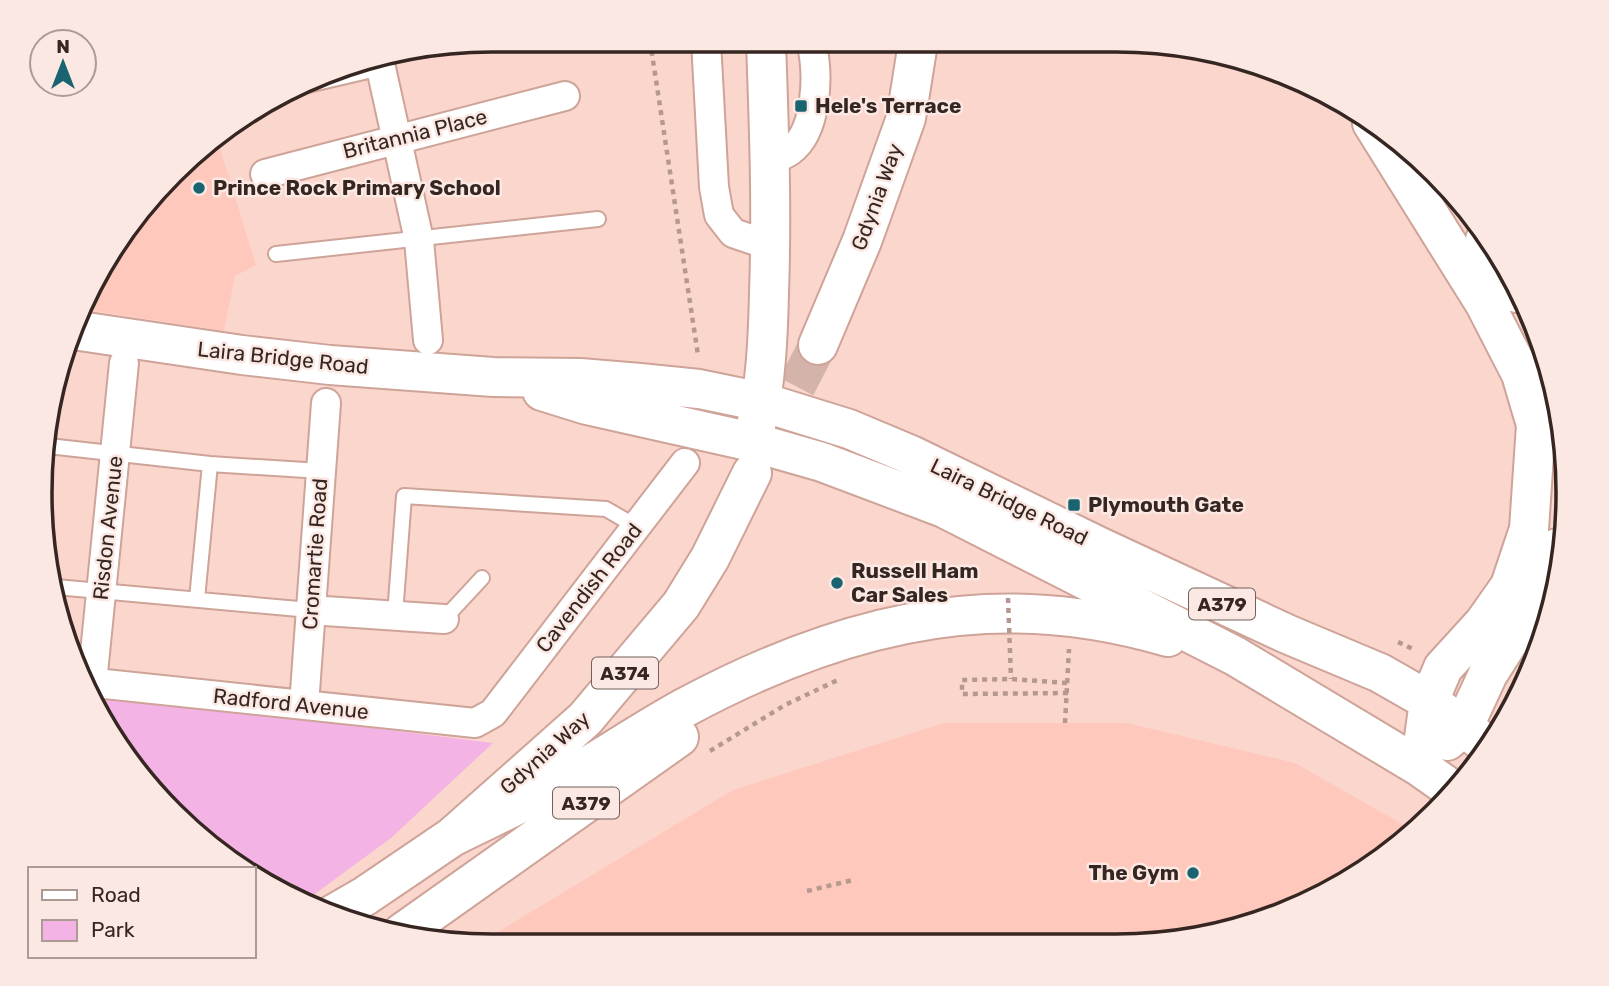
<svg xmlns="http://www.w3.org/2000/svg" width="1609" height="986" font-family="Rubik,sans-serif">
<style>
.built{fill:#fec9bc}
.green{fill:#f3b3e5}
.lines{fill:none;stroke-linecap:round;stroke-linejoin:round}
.primary-tunnel{stroke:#d4b3ab;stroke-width:38;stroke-dasharray:38 19;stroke-linecap:butt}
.lane-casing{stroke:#cea398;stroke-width:18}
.street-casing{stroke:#cea398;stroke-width:32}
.primary-casing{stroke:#cea398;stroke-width:42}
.path{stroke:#b59890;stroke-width:4.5;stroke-dasharray:5 5;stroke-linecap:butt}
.lane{stroke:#fff;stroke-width:14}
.street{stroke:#fff;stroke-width:28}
.primary{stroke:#fff;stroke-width:38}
.path-bridge{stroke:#b59890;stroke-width:4.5;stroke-dasharray:5 5;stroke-linecap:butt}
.poi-dot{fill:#1a6371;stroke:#fbe8e3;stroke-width:2.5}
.labels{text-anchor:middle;stroke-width:5;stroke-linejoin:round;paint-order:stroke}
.shield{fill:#fbe8e3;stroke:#71605b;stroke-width:2}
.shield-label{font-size:19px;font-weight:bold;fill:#362621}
.poi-label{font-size:21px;font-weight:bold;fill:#362621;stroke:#fbe8e3;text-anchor:start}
.street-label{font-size:21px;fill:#362621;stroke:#fbe8e3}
.rim{fill:none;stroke:#362621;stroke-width:3.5}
</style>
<rect width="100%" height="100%" fill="#fbd6cd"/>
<path class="built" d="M216,136l40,129 -21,11 -11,55 -141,-22 34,-68z
M944,723h183l168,40 121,69 -74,53 -108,45 -88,15 -665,-3 252,-152z"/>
<path class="green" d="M102,694l391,49 -102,95 -87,64 -50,-29v-4h-8l-28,-17 -101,-107 -16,-33z"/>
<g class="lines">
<path class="primary-tunnel" d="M770,437l48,-92"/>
<defs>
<path id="lane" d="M308,85l73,-17
M276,254l322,-35
M48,446l162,18 111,7
M56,587l254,23
M197,599l13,-135
M395,615l9,-119 202,13 31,18
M444,619l38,-41"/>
<path id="street" d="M706,41l8,146 5,28 14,18 38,13
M379,59l40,181 9,100
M770,161c6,-3 14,-6 20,-10 28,-20 29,-79 21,-109
M265,174l300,-78
M310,610l134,9
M86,682l389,41 18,-10 192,-250
M91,693l33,-330
M304,705l22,-302"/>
<path id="primary" d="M1372,123l113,181 36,70 15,51 -7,104 -19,57 -26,37 -41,45 -14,33 -9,66
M1485,240l32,53
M73,330l169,25 88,10 163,12 87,1 60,5 59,6 63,13 87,27 62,26 189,92 187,87 93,39 49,28 58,44
M818,345l44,-104 44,-123 12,-75
M542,391l45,14 165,37 70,20 122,46 291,148 185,111 34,24
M756,426c10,-43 12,-88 13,-133 3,-84 0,-167 -3,-251
M1447,741l17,-15 24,-52 32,-50 33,-61 4,-15
M452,837c36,-18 74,-35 109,-55 42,-24 81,-51 123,-74 91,-49 196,-89 301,-94 60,-3 125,6 183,23
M332,915l33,-19 87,-59 133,-118 96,-114 29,-47 42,-85
M402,933l277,-196"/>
</defs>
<use href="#lane" class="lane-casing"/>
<use href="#street" class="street-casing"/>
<use href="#primary" class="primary-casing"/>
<path class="path" d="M650,41l48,314
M1398,642l17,8
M1067,683l-56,-4 -49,1v14l106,-1
M1065,723l4,-74
M710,751l75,-46 55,-26
M807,891l46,-11"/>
<use href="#lane" class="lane"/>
<use href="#street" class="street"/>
<use href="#primary" class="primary"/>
<path class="path-bridge" d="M1008,598l3,81"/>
</g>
<g class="poi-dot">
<rect x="794" y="99" width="14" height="14" rx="3.5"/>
<circle cx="199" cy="188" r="7"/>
<rect x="1067" y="498" width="14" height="14" rx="3.5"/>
<circle cx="837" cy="583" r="7"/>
<circle cx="1193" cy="873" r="7"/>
</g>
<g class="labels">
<g class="shield">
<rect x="1189" y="588.5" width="66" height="31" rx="5"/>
<rect x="592" y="657.5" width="66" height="31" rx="5"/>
<rect x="553" y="787.5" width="66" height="31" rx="5"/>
</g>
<g class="shield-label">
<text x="1222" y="611">A379</text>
<text x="625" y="680">A374</text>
<text x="586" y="810">A379</text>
</g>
<g class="poi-label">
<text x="815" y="113">Hele's Terrace</text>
<text x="213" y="195">Prince Rock Primary School</text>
<text x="1088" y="512">Plymouth Gate</text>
<text x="851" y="578">Russell Ham<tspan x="851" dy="24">Car Sales</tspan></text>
<text x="1179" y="880" text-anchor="end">The Gym</text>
</g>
<g class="street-label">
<text transform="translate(415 134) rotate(-14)" y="7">Britannia Place</text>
<text transform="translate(877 197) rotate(-70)" y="7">Gdynia Way</text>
<text transform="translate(283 358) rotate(6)" y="7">Laira Bridge Road</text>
<text transform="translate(1009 502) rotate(26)" y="7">Laira Bridge Road</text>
<text transform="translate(108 528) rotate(-84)" y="7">Risdon Avenue</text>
<text transform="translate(315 554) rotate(-86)" y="7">Cromartie Road</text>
<text transform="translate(589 588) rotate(-52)" y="7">Cavendish Road</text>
<text transform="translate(291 704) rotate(6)" y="7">Radford Avenue</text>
<text transform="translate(545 753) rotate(-42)" y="7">Gdynia Way</text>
</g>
</g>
<path d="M0 0H1609V986H0ZM492 52H1116A440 440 0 0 1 1556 492V494A440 440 0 0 1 1116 934H492A440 440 0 0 1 52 494V492A440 440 0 0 1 492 52Z" fill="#fbe8e3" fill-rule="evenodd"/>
<path class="rim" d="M492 52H1116A440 440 0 0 1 1556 492V494A440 440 0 0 1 1116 934H492A440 440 0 0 1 52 494V492A440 440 0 0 1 492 52Z"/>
<rect x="28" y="867" width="228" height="91" fill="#fbe8e3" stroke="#ac9a95" stroke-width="2"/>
<rect x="42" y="890" width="35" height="10" fill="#ffffff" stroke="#ac9a95" stroke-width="2"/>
<text x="91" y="902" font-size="21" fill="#362621">Road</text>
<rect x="42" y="920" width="35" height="21" fill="#f3b3e5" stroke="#ac9a95" stroke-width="2"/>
<text x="91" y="937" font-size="21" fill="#362621">Park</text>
<g transform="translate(63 63)"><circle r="33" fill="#fbe8e3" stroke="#ac9a95" stroke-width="2"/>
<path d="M0-5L12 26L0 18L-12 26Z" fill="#1a6371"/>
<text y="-10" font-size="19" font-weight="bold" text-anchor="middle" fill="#362621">N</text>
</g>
</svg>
